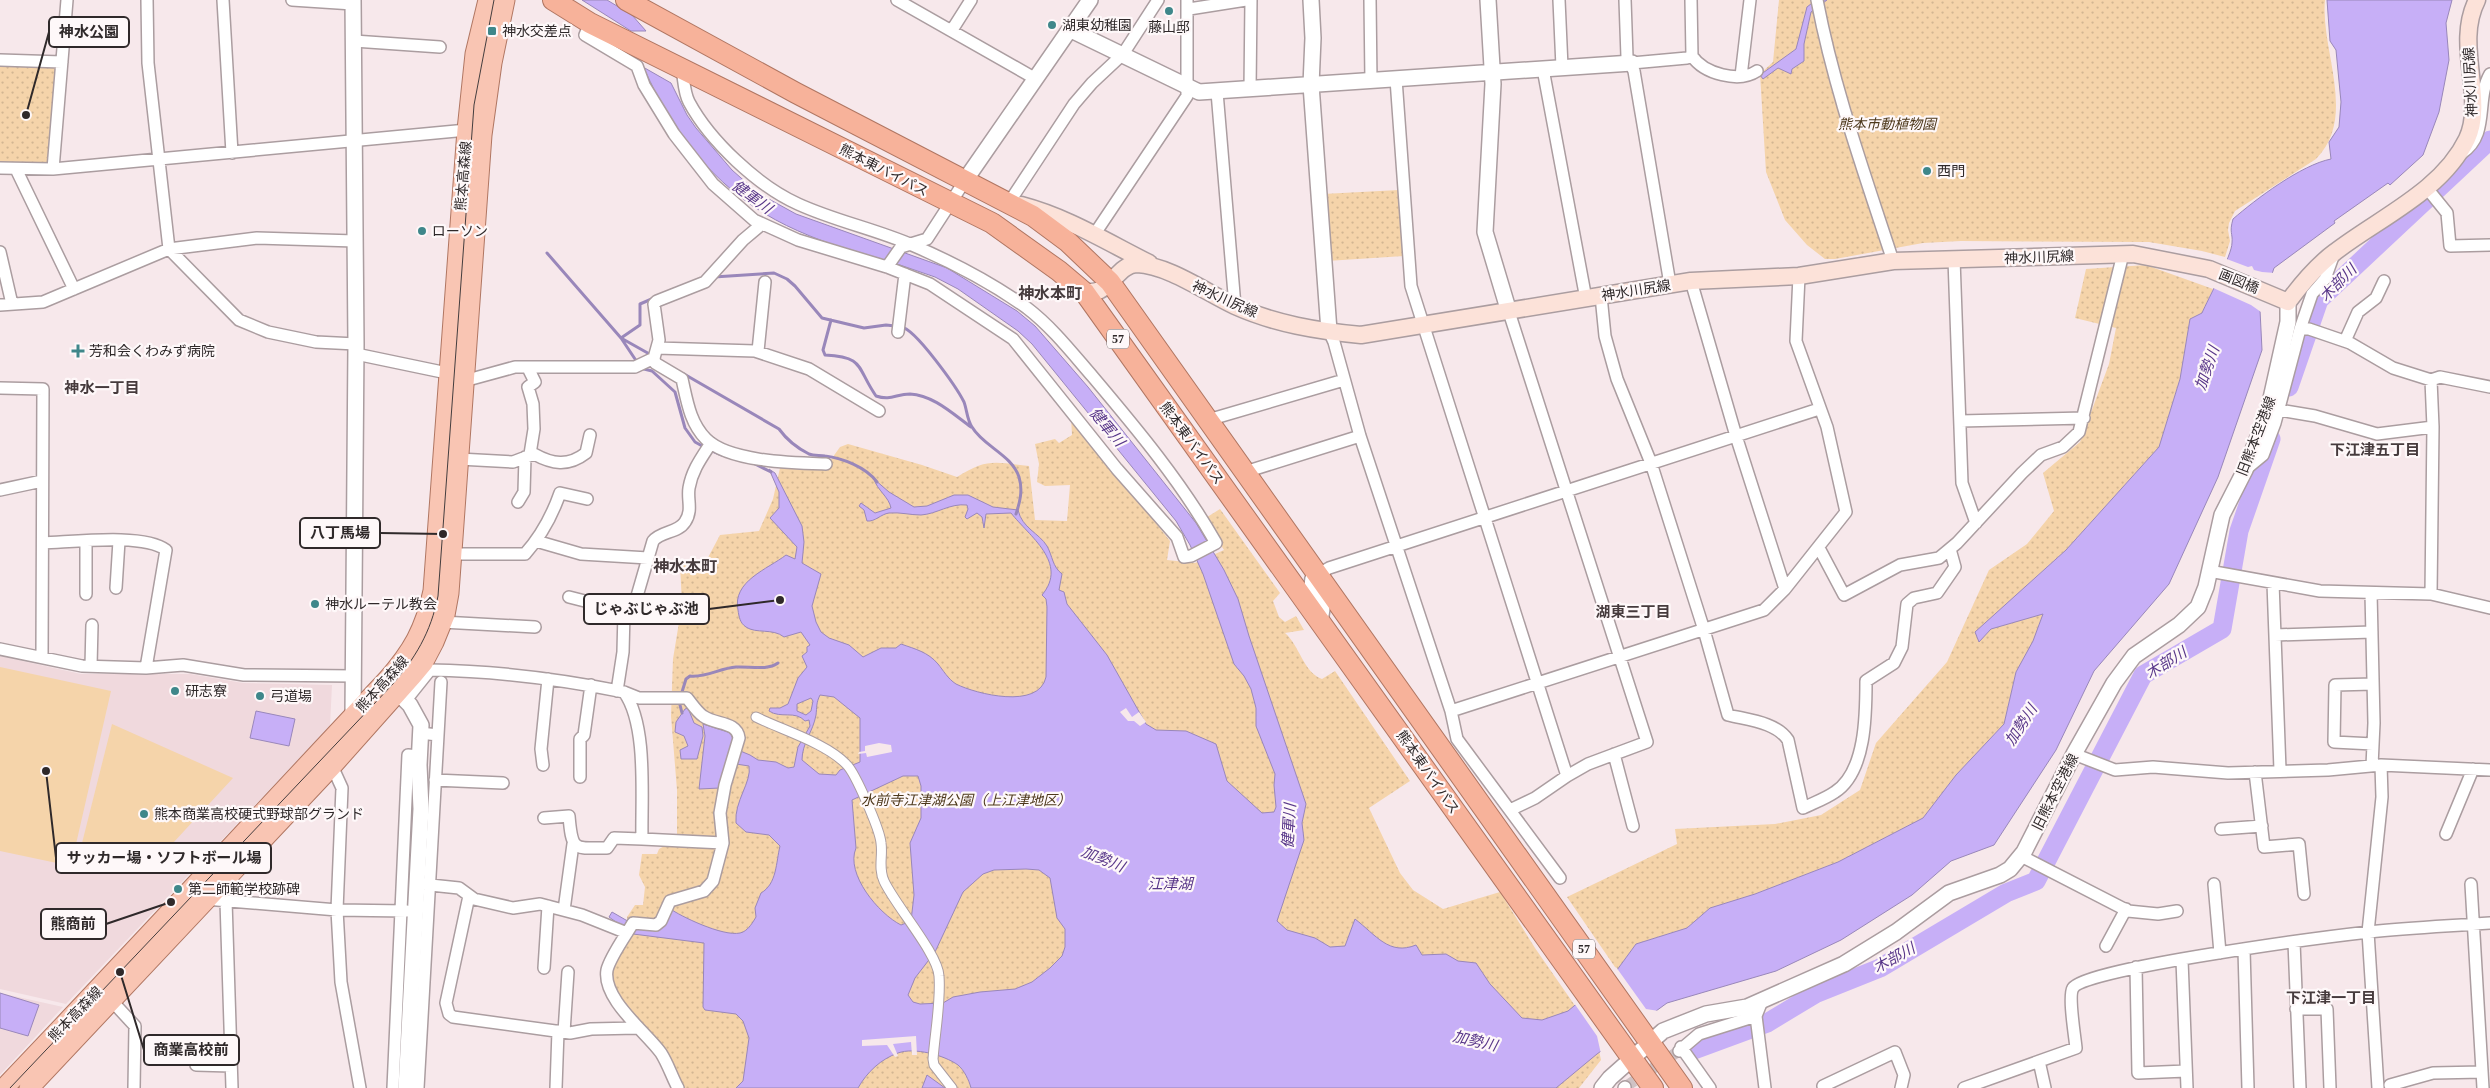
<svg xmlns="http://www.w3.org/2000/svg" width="2490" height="1088" font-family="'Times New Roman','Noto Sans JP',serif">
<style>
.built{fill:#f0d9dd}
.grass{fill:#f5d4aa}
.park{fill:url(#park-dots)}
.water{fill:#c7aff7;stroke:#9987ba;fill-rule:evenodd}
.pier{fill:#f7e8eb}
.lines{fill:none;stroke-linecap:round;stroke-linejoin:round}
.stream{stroke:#9987ba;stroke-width:3}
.river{stroke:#c7aff7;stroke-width:19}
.minor-tunnel{stroke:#cfc2c4;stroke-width:11;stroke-dasharray:11 5.5;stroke-linecap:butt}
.pedestrian-casing{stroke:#ab9da0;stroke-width:11}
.minor-casing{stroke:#ab9da0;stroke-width:14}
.tertiary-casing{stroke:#ab9da0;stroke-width:18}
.secondary-casing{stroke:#ab9da0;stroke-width:19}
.primary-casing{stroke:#b07662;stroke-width:21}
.trunk-casing{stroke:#b07662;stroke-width:22}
.pedestrian{stroke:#fff;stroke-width:9}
.minor{stroke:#fff;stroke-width:11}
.tertiary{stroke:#fff;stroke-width:15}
.secondary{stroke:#fce2d9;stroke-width:16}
.primary{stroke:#f9c5b3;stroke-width:19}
.trunk{stroke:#f7b29a;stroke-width:20}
.tram{stroke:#443d3e;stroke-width:1}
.poi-dot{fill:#3f878a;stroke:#fef8f9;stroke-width:2}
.labels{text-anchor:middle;stroke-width:4.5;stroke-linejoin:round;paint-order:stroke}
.shield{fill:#fef8f9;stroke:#6d6768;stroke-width:1}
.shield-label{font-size:12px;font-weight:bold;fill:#2f292a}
.poi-label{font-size:14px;fill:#2f292a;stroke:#fef8f9;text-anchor:start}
.street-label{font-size:14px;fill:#2f292a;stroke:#fef8f9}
.park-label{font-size:14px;font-style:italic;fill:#4d381b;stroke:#fef8f9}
.water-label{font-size:15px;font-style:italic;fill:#583689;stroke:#fef8f9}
.neighbourhood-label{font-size:15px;font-weight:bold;fill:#463b3d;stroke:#fef8f9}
.quarter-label{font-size:16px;font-weight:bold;fill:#463b3d;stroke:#fef8f9}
.leader{fill:none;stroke:#2f292a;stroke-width:2}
.callout-dot{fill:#2f292a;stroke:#fef8f9;stroke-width:2}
.callout{fill:#fef8f9;stroke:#2f292a;stroke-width:2}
.callout-label{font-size:15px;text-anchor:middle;font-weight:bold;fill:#2f292a}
</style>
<defs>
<pattern id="park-dots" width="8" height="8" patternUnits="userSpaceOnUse" patternTransform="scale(1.25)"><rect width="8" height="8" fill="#f5d4aa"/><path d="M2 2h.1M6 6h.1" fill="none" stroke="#d2b692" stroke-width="1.8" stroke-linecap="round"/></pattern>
</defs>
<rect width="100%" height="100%" fill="#f7e8eb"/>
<path class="built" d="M0,656l81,18h109l53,9 89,2 -2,41 -264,278 -66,-15z
M0,993l63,14 -63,68z"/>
<path class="grass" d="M0,667l111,24 -40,175 -71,-15z
M112,724l121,54 -72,78 -17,11 -64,-16z"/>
<path class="park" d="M1779,0h546c-5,50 33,117 -9,159l-81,52 -6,12 -1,7 2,11 -5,16 -23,-6 -53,-9 -188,-1 -38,2 -88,16h-10l-18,-14 -22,-25 -19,-48 -6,-98 13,-12z
M0,65h55l-6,104 -49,-3z
M1399,190l5,66 -77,5 -4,-67z
M2146,265l67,24 -11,24 -12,6 -10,60 -21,68 -93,103 -39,35 -48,57 12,-13 52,-16 -9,28 -18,31 -12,52 -48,51 -33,43 -85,44 -83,32 -45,14 -23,20 -51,16 -19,26 -50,-73 110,-53 -2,-15 100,-5 46,-9 39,-25 16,-47 71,-81 42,-92 38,-26 27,-33 -11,-38 37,-31 29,-78 7,-36 -41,-10 11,-49z
M1071,417l99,124 -3,19 28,3 29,-13 -20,-31 16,-10 60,84 -7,8 6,16 6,5 11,-6 8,14 -19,3c15,13 18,39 37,46l13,-8 75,110 -41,27 31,65 13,17 30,19 57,-17 35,56 61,88 5,24 -22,28h-898l-69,-103 -2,-17 19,-35 -2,-16 8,-12h8l2,-18 -6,-12 3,-21h15l2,-5 18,-10v-49l-6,-74 2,-57 9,-55 -2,-40 23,3 17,-32 39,-4 14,-32 7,-31 6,-2 44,-5 10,-14 8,-3 74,21 35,12c30,-19 37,-15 72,-11l6,54 32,1 3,-36 -25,1 -8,-4 2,-18 -4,-20 20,-5 4,4 13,-8z"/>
<path class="water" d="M582,0h25l25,15 14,16h-15z
M1816,0h11l-16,12 -7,32v17l-12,8 -1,5 -13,-6 -15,11 -3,-4 36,-26 11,-42z
M2327,0h125l-6,23 3,37 -10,52 -16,43 -33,30 -2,-2 -54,38 1,2 -61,45 -14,42 2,40 -44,127 -49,107 -75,87 -38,79 -62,95 -43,16 -39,34 -71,45 -65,31 -109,32 -70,51 -41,34h-585c-2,-8 -7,-18 -13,-23 -14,-10 -44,-18 -60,-12 -17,6 -31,19 -40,35h-122l7,-7 6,-43 -6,-17 -7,-7 -31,-4 -2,-3 1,-64 -71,-9 -24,-17 3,-5 26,15 14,2 20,-19c14,9 57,29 71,22 6,-3 10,-10 13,-15l-1,-9 6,-15c16,-9 15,-31 19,-47l-11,-11 -23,-3 -10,-9c-2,-22 16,-41 13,-57l-13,-2 -16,24 -21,1 6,-53 -2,-12 31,10 -1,14 17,7 8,5 18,2 12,6 6,-1 4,-20 12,-21 -1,-6 -4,1c-10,-11 -24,-2 -36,-10l1,-3h10l8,-4 10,-26 9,-11 -5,-11 5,-4v-5l3,-2 -9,-13 -17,5c-11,-9 -28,-3 -38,-10 -6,-4 -7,-10 -8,-17 -6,-29 30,-41 48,-55l9,4 2,-12 -27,-29 9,-10v-16l-10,-23 6,4 27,53 2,16 -2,21 19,11 -9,32 4,16 5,10 8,6 20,7 14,12 18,-9h15l5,-4c14,5 27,8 37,20 5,6 10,15 18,20 20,10 83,26 90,-7l1,-70 -1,-8 -4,-4c27,-32 -13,-59 -31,-82l-25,1 -2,14 -2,-11 -5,-4 -10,6 -2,-2 3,-8 -1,-4c-17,-2 -30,9 -46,10 -11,0 -21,-3 -32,-2 -8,1 -14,9 -22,8l-3,-11 -5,-4 2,-3 14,10 16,-5c-2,-11 -14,-18 -17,-29l15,13 25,15 13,-1 27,-11h14l25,12 25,3c4,18 21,23 29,36 6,11 5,20 15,28l-3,16 5,2 3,12 40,51 39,69 10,6 30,1 30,13 11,37 35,32 12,-1 2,-5 -2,-22 1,-11 -19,-48v-18l-5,-19 -7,-13 -10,-12 -31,-90 -13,-29 -14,-24 -144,-177 -14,-13 -60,-42 -23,-12 -38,-13 -11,-1c-76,-26 -128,-40 -184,-102 -11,-12 -21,-23 -29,-36 -12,-18 -20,-39 -30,-58l28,16 16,32 9,13 36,42 26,23 38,21 151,54 70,43 18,15 53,61 108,136 28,47 14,29 11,37 57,168 -4,19 2,17 -27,81 10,9 28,8 15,9 15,-1 10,-27c21,16 34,37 61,26l6,10 24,-1 12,7 18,2 14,21 32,34 20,2 26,-9 49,-41 19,-26 51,-16 23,-20 45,-14 83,-32 85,-44 33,-43 48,-51 12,-52 17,-31 10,-27 -52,15 -12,13 -4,-10 91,-82 93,-103 21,-68 10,-60 12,-6c6,-14 30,-58 30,-70 1,-10 -3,-10 1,-24 23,-20 68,-54 98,-60l-2,-17 10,-15 2,-25 -5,-52 -6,-9zM820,695l14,2 26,21v44l-20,8 -4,5 -17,-1 -17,-14c0,-17 11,-28 14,-45 1,-8 0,-12 4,-20zM811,698l2,3 -2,10 -5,4 -9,-4v-7zM903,776h15l3,10v32l-11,25 4,52 -3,26 -10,4c-22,-11 -56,-51 -45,-77l-4,-48zM1026,869l13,1 11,8 7,40 8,11v18l-3,9 -12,12 -18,14 -17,7 -35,3 -27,5 -10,6 -23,1 -7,-2 -5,-7 7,-17 20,-26 28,-60 20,-18 11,-4z
M688,708l6,15 8,4 1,9 -6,23h-16l-1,-9 8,-4 -4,-10 -9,-4 1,-10 9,-13z
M256,711l39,8 -6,27 -39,-8z
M0,993l39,12 -11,31 -28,-8z
M927,1075l18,13h-23z"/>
<path class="pier" d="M2224,258l24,9 4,-1 2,4 8,2 13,1 -14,39 -10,-7 -40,-18z
M1126,708l6,9 7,-5 7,10 -6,4 -6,-5h-6l-8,-9z
M879,743l12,2 1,7 -25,5 -1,-4 -8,1 1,-2 6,-1v-5z
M1616,967l30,42 13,2 -58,43 -4,-18 -23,-33z
M916,1036l1,19h-5l-1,-13 -18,2 5,12 -3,1 -8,-12 -25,1v-6z"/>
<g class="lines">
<path class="stream" d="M547,253l74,85 16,24
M714,277l60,-4 13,6 8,7 27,32 42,10 22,-3 9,1
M831,320l-8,30 2,5c40,2 31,12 51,41 15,5 20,-2 34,-2 23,1 43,20 61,33
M901,327c14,1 56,61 63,75 3,8 3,18 8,25 11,19 40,28 47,50 4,13 1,25 -3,37
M621,338l32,18
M621,338l19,-13v-21l14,-6
M640,368l12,3 23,21 10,36 10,14 9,5
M684,374l95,55c8,11 18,19 30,25 5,2 11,1 16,2 17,2 41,11 52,26
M710,450l12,5
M755,464l16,8
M682,692l4,-13 4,-3c16,2 30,-8 46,-9 13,-1 31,4 42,-4
M680,705l2,8"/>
<path class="river" d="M2289,387l30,-87 171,-160
M1691,1051l76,-28 48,-29 65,-26 126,-75 30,-12 107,-206 79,-46 17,-98 32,-92"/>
<path class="minor-tunnel" d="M1625,1087l54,-36"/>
<defs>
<path id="pedestrian" d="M756,717c26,13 70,26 90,47 9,8 34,66 35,79 2,13 -3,25 3,38 11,24 54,73 55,95 2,26 -4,56 -6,83l1,6 18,23"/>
<path id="minor" d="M147,0l1,63 21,186 70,71 29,12 48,10 40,2
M223,0l9,153
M292,0l61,4
M897,0l139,79
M1370,0l1,81
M1559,0l3,67
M1625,0l2,57 7,14 36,213
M1817,0c17,89 48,175 76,261
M1189,9l57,-9
M590,23l-5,12 52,31 7,19 30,49 39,50 41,36 44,20 89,27 43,17 83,55 104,130 60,68 7,20 7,-1 25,-13c-34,-60 -79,-114 -123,-166 -20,-23 -41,-50 -66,-69 -35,-25 -75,-46 -115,-63 -37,-16 -77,-24 -114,-41 -40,-18 -88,-63 -109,-102 -5,-9 -5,-22 -7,-33
M952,30l19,-30
M354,41l86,6
M1692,56c12,18 47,27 65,15
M0,60l62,2
M1632,63l55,-5 5,-2 -1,-56
M1543,69l43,230
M1741,76l9,-76
M1396,79l15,207 156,490 21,-12 59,-22 -138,-430
M1250,90l1,-90
M1217,92l18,214
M2462,153c28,-19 13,-53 28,-79
M0,168l53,1 414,-39
M16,169l58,120
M53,169l14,-169
M2426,187l21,26 3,33 40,-1
M1010,201l64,-97 18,-21 31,-29 35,-54
M1094,235l93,-139v-96
M0,252l12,52
M1954,259l8,224 14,40
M887,267l14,-20 26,-8 39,-60
M1691,281l45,155 49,153
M1601,296l4,40 12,43 34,84 53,167 24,85c20,5 48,7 60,25l15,68c10,-5 22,-9 32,-16 31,-20 31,-78 31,-111l28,-18 8,-16 5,-43 7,-6 23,-5 18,-26 -5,-18
M0,305l43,-3 126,-53 88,-11 98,3
M2300,329l12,-35 13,-15 9,-25
M1329,331l5,11 26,94 91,275 313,-101 21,-21 61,-77 -19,-85 -31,-86 3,-65
M898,332l7,-58
M2345,341l13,-29 18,-14 8,-17
M657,348l98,3 54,18 70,42
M758,351l7,-69
M356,354l91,19 17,8 51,-14h120l19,-9 5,-18 -5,-36 3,-3 48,-19 38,-42 19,-16
M654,358l1,5 27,16c5,22 8,44 24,60 23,23 88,24 120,25
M528,368l7,14 -7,5 5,17 1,25 -4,25
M0,388l43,1 -1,268
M2279,410l36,6 62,18 56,-7
M1208,420l136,-40
M1960,421l124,-3
M459,459l54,3 21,-8c18,10 34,13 52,-1l4,-18
M2246,469l17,-14 12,-32 25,-94h9l41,14 43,25 38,12 9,-3 50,10
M1245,472l115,-36
M0,490l42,-9
M518,502l6,-10 1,-35
M536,541l45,13 67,4
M43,543c30,-1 101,-10 123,7l-20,118
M1819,548l25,47 56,-30 39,-7 18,-15 65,-70 19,-18 22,-8 16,-15 44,-178
M453,554h72c16,-18 27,-38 35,-61l27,6
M2209,571l111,20 111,3 59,14
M2273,583l7,187
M116,588l3,-47
M2371,593l3,130 -2,43
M86,594v-52
M2431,594l2,-167 -2,-47
M569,597l59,15 7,-9 18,-62c8,-10 25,-8 32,-19 8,-12 2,-22 4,-34 3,-18 13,-31 22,-45
M442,622l93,5
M1322,622l2,-13 -14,-24 1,-7 18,-10 490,-159
M2275,635l97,-3
M0,649l82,17 64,2 37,-3 61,10 110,1
M91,666l1,-41
M2373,684l-38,1 -1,57 39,2
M617,691l6,-39 1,-40
M624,692l15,6h48c5,6 10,14 16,18 12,9 34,5 36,22l-14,47 -5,28 3,30 -10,38 -9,10 -34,10 -9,20 -5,4 -23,-2c-7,12 -23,34 -26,47 -5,29 39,62 54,83 7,11 11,24 17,35
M406,700l24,-30c65,1 130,9 194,22 24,33 17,107 18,147l81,4
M1451,711l6,28 103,139
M438,735l3,-53
M1614,754l19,72
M2074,754l41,16 38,-3 75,6 100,-3 53,-5 109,5
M543,765l-2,-16 7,-70
M332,766l10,22 -5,122 4,72 19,106
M2255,772l9,75 35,-3 5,50
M580,777v-38l4,-4 7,-50
M435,780l68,3
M1510,810l25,-12 32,-22
M544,818l25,-2c3,36 5,32 38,32l7,-10 28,1
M2221,829l41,-3
M2446,834l27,-65
M2021,856l107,55 30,3 19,-3
M421,884l38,4 15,11 39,9 27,-4 42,11 45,18
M2214,884l6,69
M2471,884l12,204
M469,896l-23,107 3,11 4,3 117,16 21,-4 46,-1
M205,899l132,11 70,1
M226,901l6,187
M564,910l9,-66
M2294,942l6,146
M2106,946l20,-37
M2244,950l4,138
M2182,960l5,128
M2136,967l2,106 48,-2
M544,968l4,-62
M111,1000l24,26 -1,62
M2296,1009h31l3,79
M1756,1016l9,72
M564,1032l4,-60
M1681,1047l29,41
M1679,1051l20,-17 57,-18 6,-15
M2039,1061l6,27
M196,1065l35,1
M2390,1085l43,-12 49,-1
M393,1088l15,-333 11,1
M418,1088l20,-353 -18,-2
M556,1088l2,-57
M1624,1088l1,-1
M1824,1088l-1,-2 72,-34 9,23 -3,13
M1964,1088l112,-40c-1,-11 -8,-52 -3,-60 12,-20 260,-52 296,-56 40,-4 81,-6 121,-9
M2378,1088l-10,-156 14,-135 -1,-32"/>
<path id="tertiary" d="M1311,0l2,38 -2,47 18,246
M1488,0l5,84 -8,148 24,80
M1071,30l128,62 433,-29
M966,179l124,-179
M391,686l19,19 11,20 -2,40 2,44 -15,279
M353,716l3,-372 -3,-344
M1602,1088l8,-10 53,-47 43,-17 41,-7 97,-43 52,-32 53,-39 51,-18 10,-6 14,-17 50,-98 40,-71 20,-27 45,-31 19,-18 8,-20 16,-72 23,-45 23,-58 20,-90v-20"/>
<path id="secondary" d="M1021,205c46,12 86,37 128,58
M1085,293c5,-1 11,-1 15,-3 13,-6 21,-26 37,-26 31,1 70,29 98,42 40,18 83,25 126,29l330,-54 108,-5 94,-15 240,-7 76,15 79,33c14,-19 28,-36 47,-50 44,-34 107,-61 132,-113 19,-41 -13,-94 10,-139"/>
<path id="primary" d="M4,1088c129,-135 254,-271 382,-407 26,-29 39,-52 47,-90l34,-461 8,-76 13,-54
M29,1088l303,-322 81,-91 10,-12 11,-21 11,-27 4,-22 33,-458 10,-72 13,-63"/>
<path id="trunk" d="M553,0l37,23 402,200 67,48 26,22 568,795
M626,0l170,93 237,123 35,26 42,40 572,806"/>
</defs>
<use href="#pedestrian" class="pedestrian-casing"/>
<use href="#minor" class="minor-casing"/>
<use href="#tertiary" class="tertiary-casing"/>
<use href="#secondary" class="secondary-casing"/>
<use href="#primary" class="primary-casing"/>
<use href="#trunk" class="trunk-casing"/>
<use href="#pedestrian" class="pedestrian"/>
<use href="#minor" class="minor"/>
<use href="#tertiary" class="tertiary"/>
<use href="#secondary" class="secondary"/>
<use href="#primary" class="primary"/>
<use href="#trunk" class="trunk"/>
<path class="tram" d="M10,1088l381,-402c24,-27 40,-54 47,-90l36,-491 20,-105"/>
</g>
<g class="poi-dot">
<circle cx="1169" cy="11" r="5"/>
<circle cx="1052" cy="25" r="5"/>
<rect x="487" y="26" width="10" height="10" rx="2.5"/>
<circle cx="1927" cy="171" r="5"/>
<circle cx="422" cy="231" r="5"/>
<path d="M75.5 343.5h5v5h5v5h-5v5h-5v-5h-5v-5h5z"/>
<circle cx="315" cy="604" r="5"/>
<circle cx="175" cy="691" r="5"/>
<circle cx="260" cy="696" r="5"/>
<circle cx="144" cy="814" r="5"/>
<circle cx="178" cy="889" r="5"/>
</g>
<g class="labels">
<g class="shield">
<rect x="1107" y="329.5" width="22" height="19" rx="4"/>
<rect x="1573" y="939.5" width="22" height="19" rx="4"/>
</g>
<g class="shield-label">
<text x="1118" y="343">57</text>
<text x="1584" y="953">57</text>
</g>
<g class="poi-label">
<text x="1062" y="30">湖東幼稚園</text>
<text x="1169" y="32" text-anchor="middle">藤山邸</text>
<text x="502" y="36">神水交差点</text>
<text x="1937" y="176">西門</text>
<text x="432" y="236">ローソン</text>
<text x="89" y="356">芳和会くわみず病院</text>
<text x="325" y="609">神水ルーテル教会</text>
<text x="185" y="696">研志寮</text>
<text x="270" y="701">弓道場</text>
<text x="154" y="819">熊本商業高校硬式野球部グランド</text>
<text x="188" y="894">第二師範学校跡碑</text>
</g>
<g class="street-label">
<text transform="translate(2470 82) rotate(-93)" y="5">神水川尻線</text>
<text transform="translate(884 170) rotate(27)" y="5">熊本東バイパス</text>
<text transform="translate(463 176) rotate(-85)" y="5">熊本高森線</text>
<text transform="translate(2039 257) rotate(-2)" y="5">神水川尻線</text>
<text transform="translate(2239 281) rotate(22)" y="5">画図橋</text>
<text transform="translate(1636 290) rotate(-9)" y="5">神水川尻線</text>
<text transform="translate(1225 299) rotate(24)" y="5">神水川尻線</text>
<text transform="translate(2256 436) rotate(-69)" y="5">旧熊本空港線</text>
<text transform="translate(1192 443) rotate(54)" y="5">熊本東バイパス</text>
<text transform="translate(382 684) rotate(-48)" y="5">熊本高森線</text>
<text transform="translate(1428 772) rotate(55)" y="5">熊本東バイパス</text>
<text transform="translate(2055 792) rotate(-63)" y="5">旧熊本空港線</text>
<text transform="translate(75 1014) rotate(-46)" y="5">熊本高森線</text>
</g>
<g class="park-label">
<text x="1887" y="129">熊本市動植物園</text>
<text x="966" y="805">水前寺江津湖公園（上江津地区）</text>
</g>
<g class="water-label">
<text transform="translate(752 197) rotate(36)" y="5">健軍川</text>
<text transform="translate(2338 283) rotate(-45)" y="5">木部川</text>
<text transform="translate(2207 368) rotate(-71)" y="5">加勢川</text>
<text transform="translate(1107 427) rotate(50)" y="5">健軍川</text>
<text transform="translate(2166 663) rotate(-32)" y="5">木部川</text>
<text transform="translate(2021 725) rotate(-57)" y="5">加勢川</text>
<text transform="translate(1289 826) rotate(-87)" y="5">健軍川</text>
<text transform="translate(1103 859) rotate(22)" y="5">加勢川</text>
<text x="1170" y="889">江津湖</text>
<text transform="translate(1894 958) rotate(-29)" y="5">木部川</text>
<text transform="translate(1475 1041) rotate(13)" y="5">加勢川</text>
</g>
<g class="neighbourhood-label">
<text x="102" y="393">神水一丁目</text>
<text x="2375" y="455">下江津五丁目</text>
<text x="1633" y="617">湖東三丁目</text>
<text x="2331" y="1003">下江津一丁目</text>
</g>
<g class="quarter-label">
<text x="1050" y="299">神水本町</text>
<text x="685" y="572">神水本町</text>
</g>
</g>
<path class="leader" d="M26 115L49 32M443 534L380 533M780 600L709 609M46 771L56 858M171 902L106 924M120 972L144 1050"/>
<g class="callout-dot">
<circle cx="26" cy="115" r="5"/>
<circle cx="443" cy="534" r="5"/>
<circle cx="780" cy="600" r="5"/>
<circle cx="46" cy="771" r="5"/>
<circle cx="171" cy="902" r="5"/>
<circle cx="120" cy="972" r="5"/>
</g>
<g class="callout">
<rect x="49" y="17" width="80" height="30" rx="5"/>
<rect x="300" y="518" width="80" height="30" rx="5"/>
<rect x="584" y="594" width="125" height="30" rx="5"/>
<rect x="56" y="843" width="215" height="30" rx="5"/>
<rect x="41" y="909" width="65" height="30" rx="5"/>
<rect x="144" y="1035" width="95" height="30" rx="5"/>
</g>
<g class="callout-label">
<text x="89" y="37">神水公園</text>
<text x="340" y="538">八丁馬場</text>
<text x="646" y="614">じゃぶじゃぶ池</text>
<text x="164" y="863">サッカー場・ソフトボール場</text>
<text x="73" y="929">熊商前</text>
<text x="191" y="1055">商業高校前</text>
</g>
</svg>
